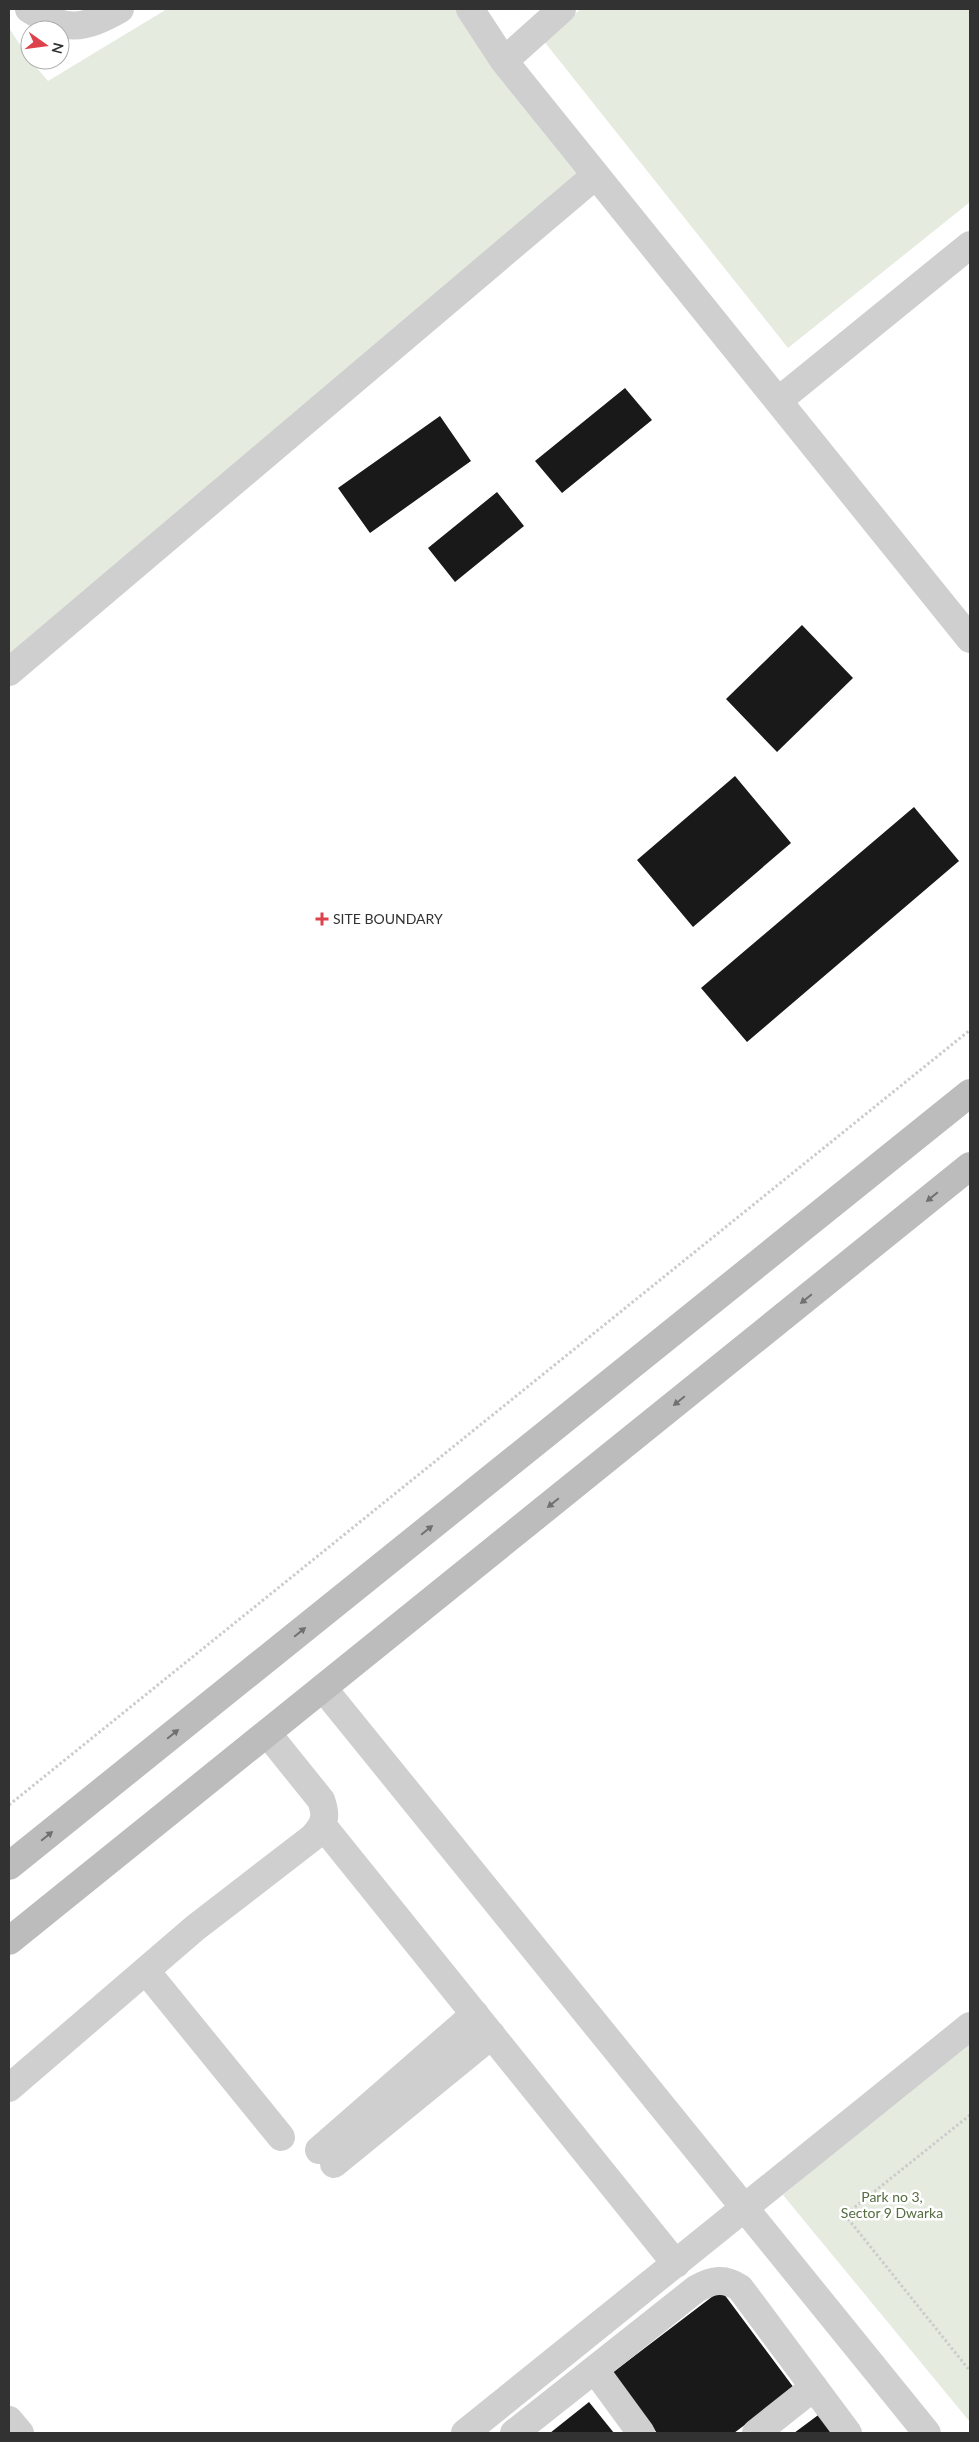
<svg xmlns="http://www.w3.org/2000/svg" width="979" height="2442" font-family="Lato,sans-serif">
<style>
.green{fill:#e5ebdf}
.building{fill:#191919}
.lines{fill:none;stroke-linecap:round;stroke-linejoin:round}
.path{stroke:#ccc;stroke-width:3;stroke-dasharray:2.5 2.5;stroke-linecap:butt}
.street{stroke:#cfcfcf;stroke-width:28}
.secondary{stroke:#bcbcbc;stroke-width:28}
.oneway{fill:#707070}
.poi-dot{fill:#dd414a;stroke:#fff;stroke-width:2}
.labels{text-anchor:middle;stroke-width:5;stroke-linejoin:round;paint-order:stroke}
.poi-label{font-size:14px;fill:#323232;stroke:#fff;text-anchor:start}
.park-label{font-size:14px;fill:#556d41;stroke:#fff}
</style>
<rect width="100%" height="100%" fill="#fff"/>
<path class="green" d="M167,9h311l118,166 -587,486v-633l21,32 18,21z
M581,9h389v193l-182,146 -245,-308z
M970,2038v384l-187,-227z"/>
<path class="building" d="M625,388l27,32 -90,73 -27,-32z
M440,416l31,45 -101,72 -32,-45z
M497,492l27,34 -69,56 -27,-34z
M802,625l51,53 -76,74 -51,-53z
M735,776l56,67 -98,84 -56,-67z
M914,807l45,54 -212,181 -46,-54z
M721,2290l73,98 -60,45h-77l-45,-60z
M589,2402l25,31h-64z
M821,2413l16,20h-43z"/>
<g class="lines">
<path class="path" d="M9,1805l961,-775
M970,2115l-125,100 125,156"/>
<path class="street" d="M29,9c37,23 54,21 91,0
M470,9l34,52 466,578
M504,61l58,-52
M778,401l192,-156
M9,672l587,-497
M323,1688l604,745
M323,1826l353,438
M146,1971l135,166
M9,2088l186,-160 118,-91c12,-13 14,-21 8,-37l-54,-67
M319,2150l156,-136
M334,2164l158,-129
M595,2370l46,63
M9,2420l11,13
M465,2433l505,-407
M514,2433l182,-144c16,-9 28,-12 44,-1l108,145
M756,2433l58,-46"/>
<path class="secondary" d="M9,1866l961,-773
M9,1941l961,-775"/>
</g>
<defs><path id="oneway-solid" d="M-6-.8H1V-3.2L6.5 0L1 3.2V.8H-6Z" transform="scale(1.25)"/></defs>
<g class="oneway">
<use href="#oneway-solid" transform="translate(932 1197) rotate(141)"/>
<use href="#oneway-solid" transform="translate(806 1299) rotate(141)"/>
<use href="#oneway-solid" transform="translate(679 1401) rotate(141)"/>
<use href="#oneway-solid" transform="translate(553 1503) rotate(141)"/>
<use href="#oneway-solid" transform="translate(427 1530) rotate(-39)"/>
<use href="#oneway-solid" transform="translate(300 1632) rotate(-39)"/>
<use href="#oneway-solid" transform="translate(173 1734) rotate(-39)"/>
<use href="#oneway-solid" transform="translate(47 1836) rotate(-39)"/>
</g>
<path class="poi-dot" d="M319.5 911.5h5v5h5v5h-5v5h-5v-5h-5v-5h5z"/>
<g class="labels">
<g class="poi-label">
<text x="333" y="924">SITE BOUNDARY</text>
</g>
<g class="park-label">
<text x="892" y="2202">Park no 3,<tspan x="892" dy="16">Sector 9 Dwarka</tspan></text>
</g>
</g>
<rect width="979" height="2442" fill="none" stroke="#323232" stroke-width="20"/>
<g transform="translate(45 45) rotate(104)"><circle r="24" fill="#ffffff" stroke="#adadad"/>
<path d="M0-4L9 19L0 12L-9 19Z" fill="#dd414a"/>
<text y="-8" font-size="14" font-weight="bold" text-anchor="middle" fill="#323232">N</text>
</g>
</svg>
